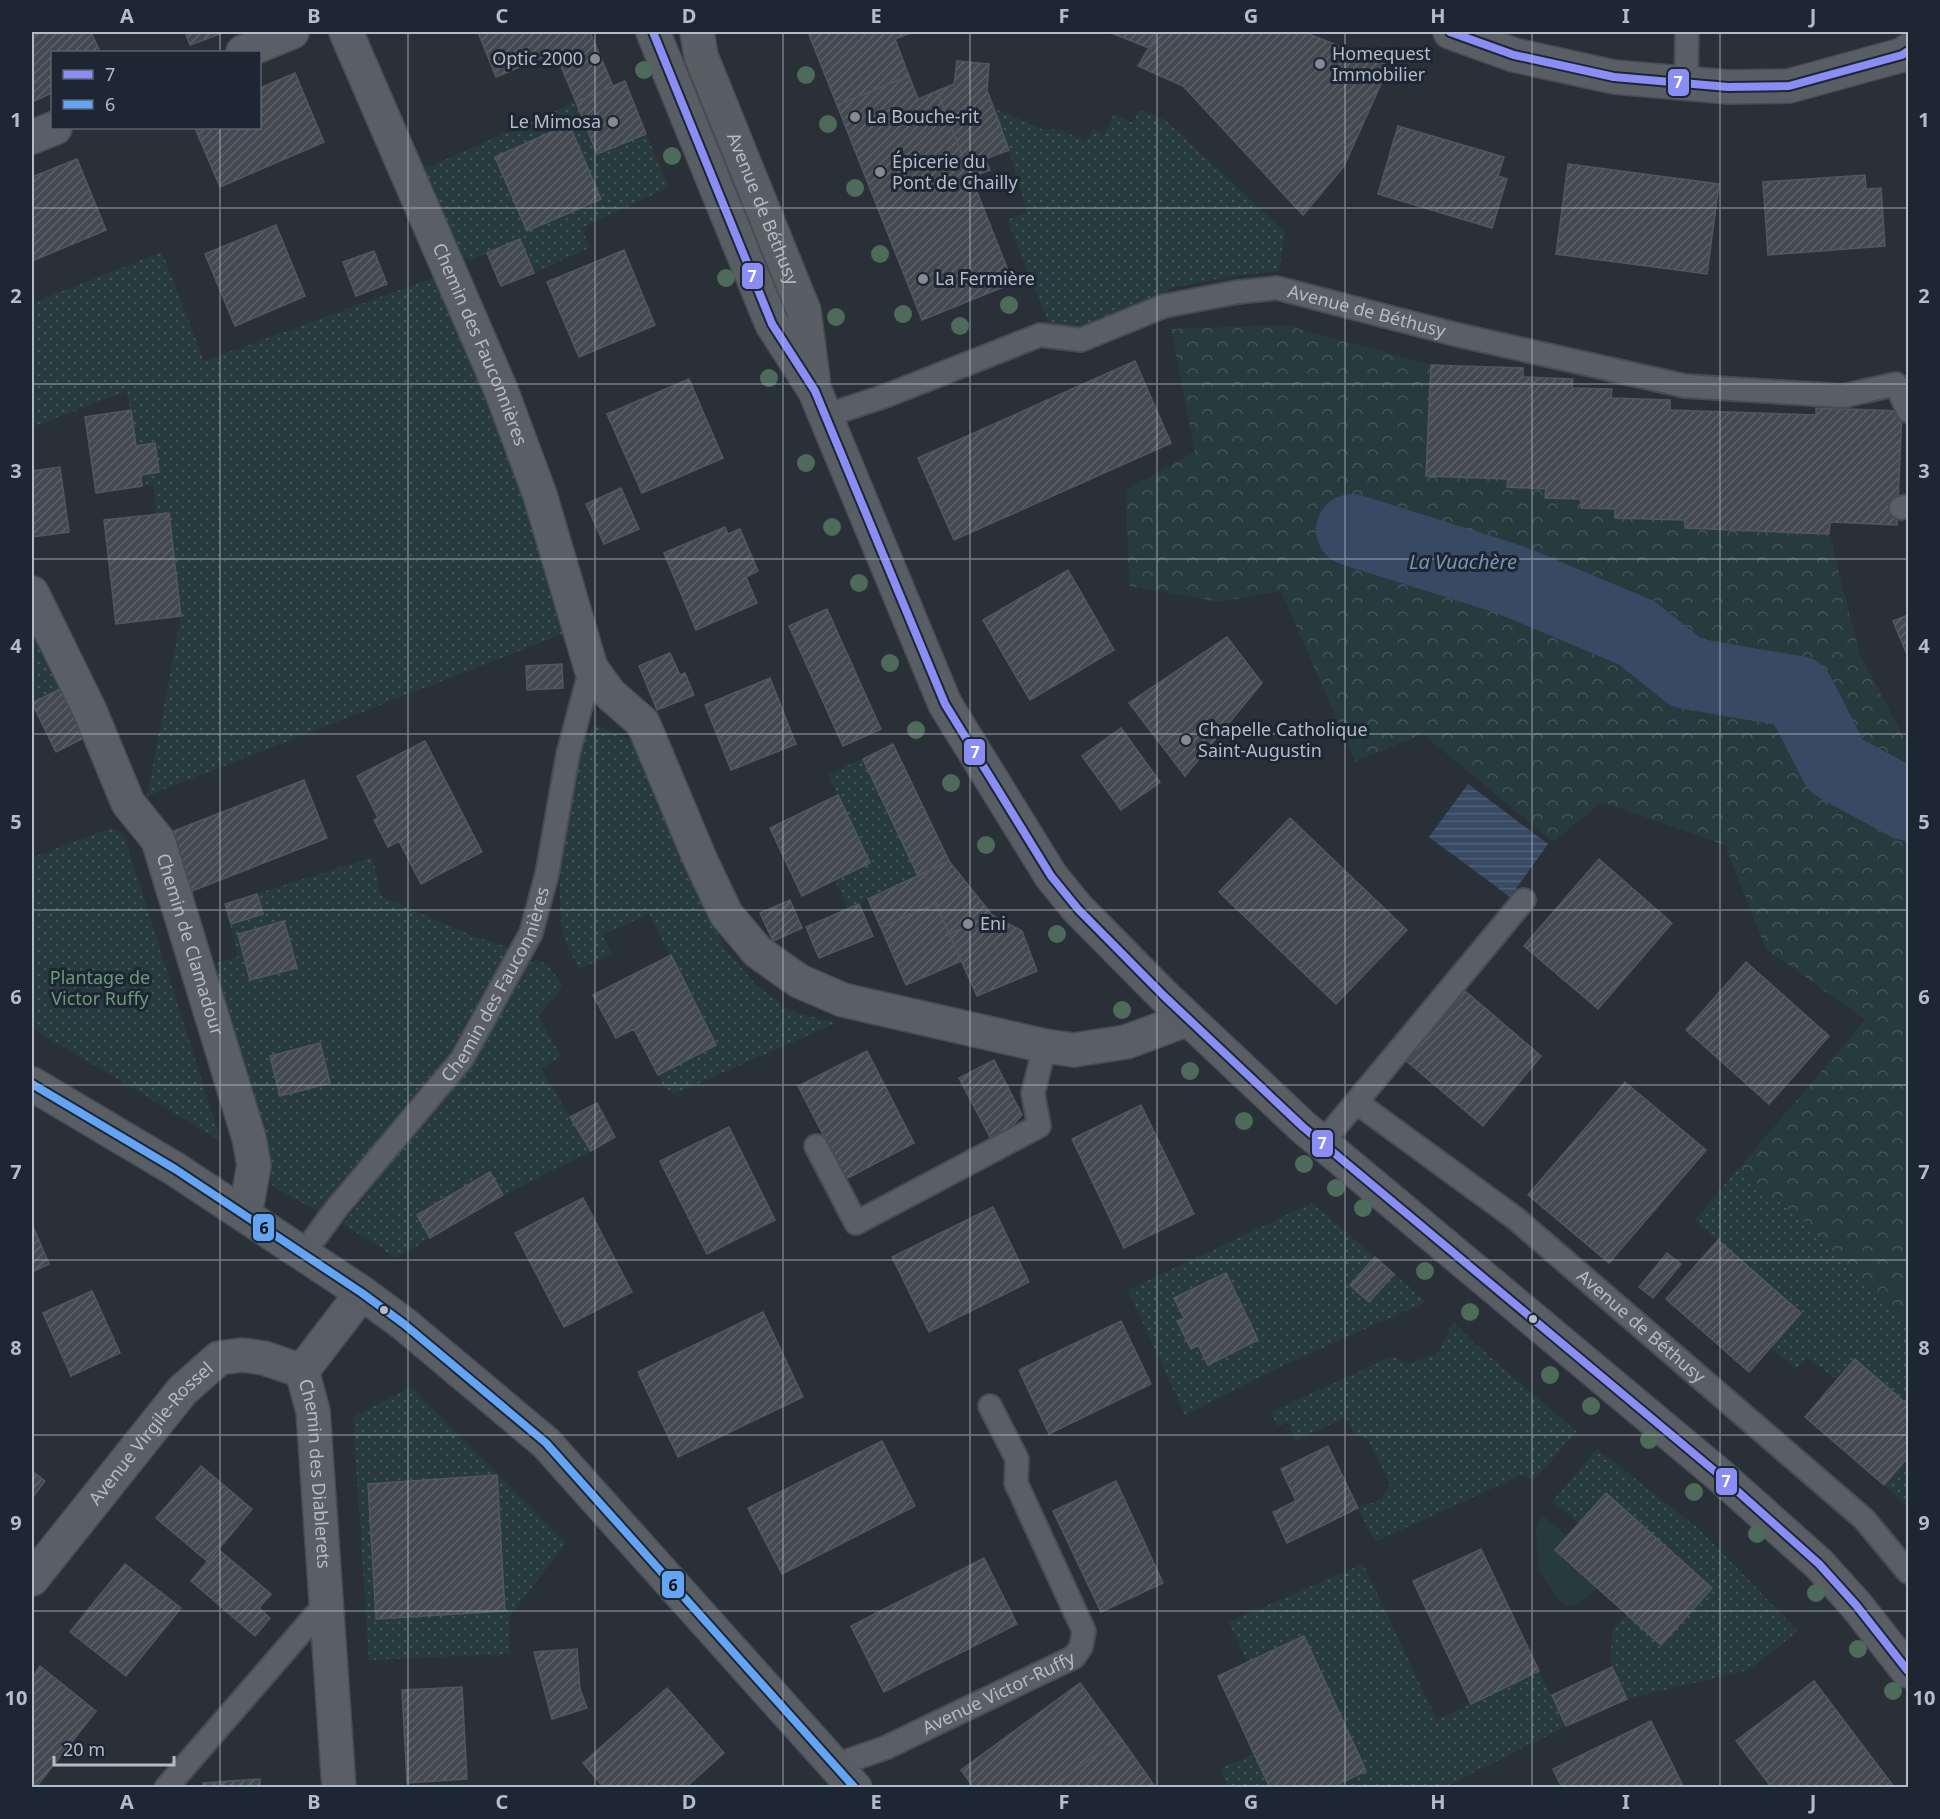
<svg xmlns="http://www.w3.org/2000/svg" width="1940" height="1819" font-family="'Noto Sans',sans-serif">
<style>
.grass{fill:#273a3e}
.forest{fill:url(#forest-crowns)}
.park{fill:url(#park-dots)}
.water{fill:url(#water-rules)}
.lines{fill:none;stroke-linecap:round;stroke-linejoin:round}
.river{stroke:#384963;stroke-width:72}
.building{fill:url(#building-hatch);stroke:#52575f;stroke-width:1.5}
.lane-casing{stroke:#484c53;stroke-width:26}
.street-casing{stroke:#484c53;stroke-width:36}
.secondary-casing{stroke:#484c53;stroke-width:36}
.lane{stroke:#5a5e66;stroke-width:22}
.street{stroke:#5a5e66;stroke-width:33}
.secondary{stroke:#595d64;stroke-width:33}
.bus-1-casing{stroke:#1d2633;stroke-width:12}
.bus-2-casing{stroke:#1d2633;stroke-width:12}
.bus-1{stroke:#8a8df4;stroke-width:8}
.bus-2{stroke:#64a4f4;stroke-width:8}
.tree{fill:#4e6a5a}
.grid{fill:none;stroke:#b4bcc9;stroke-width:1.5;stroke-opacity:0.55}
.poi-dot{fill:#848b96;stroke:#1d2633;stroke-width:2}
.bus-dot{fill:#b4bcc9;stroke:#1d2633;stroke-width:2}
.labels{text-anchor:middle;stroke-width:6;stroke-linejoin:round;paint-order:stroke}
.poi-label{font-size:18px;fill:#b4bcc9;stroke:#1d2633;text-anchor:start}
.street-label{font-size:18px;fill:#b4bcc9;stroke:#1d2633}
.park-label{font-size:18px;fill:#6b9a76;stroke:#1d2633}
.water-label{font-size:20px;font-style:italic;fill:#7c92b1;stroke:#1d2633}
.line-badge{stroke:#1d2633;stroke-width:2}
.badge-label{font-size:16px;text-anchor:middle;font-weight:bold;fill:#fff}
.pale-badge-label{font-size:16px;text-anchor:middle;font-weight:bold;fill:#111}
.neatline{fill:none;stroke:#b4bcc9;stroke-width:2}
.grid-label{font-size:20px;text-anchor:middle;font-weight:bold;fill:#b4bcc9}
</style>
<defs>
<pattern id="forest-crowns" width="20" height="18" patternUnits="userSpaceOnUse" patternTransform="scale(1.5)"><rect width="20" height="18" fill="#273a3e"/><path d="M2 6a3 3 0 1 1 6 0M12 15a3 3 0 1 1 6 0" fill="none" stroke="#445559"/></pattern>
<pattern id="park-dots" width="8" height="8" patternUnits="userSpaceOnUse" patternTransform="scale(1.5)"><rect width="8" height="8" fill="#273a3e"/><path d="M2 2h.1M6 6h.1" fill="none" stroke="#445559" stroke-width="1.8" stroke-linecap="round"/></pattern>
<pattern id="water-rules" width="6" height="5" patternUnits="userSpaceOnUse" patternTransform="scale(1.5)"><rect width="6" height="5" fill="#384963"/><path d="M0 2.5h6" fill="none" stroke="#526178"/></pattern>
<pattern id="building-hatch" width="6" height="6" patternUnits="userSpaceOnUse" patternTransform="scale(1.5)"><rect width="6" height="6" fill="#444950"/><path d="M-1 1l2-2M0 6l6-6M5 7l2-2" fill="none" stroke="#5d6168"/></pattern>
</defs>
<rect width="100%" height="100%" fill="#2a3038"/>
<path class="grass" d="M1542,1515l25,21 -12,15 42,36 -19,18h-12l-9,-7 -18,-29 -3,-38z"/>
<path class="forest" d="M1285,325l146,40 -5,110 82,4 -1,7 39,3 -1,9 36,1v9l34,1v9l70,2v8l144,6 31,121 48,90v576l-41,-33 -64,-67 -65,-52 127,-149 -99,-71 -41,-104 -123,-43 -49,40 -130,-108 -68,27 -74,-170 -61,11 -91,-16 -3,-96 69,-38 -24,-123z"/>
<path class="park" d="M609,87l23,52 14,-5 23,53 -87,41 7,20 -55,25 -15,-34 -48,21 -11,-4 -38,-86z
M993,108l51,22 16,-1 26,13 7,-13 11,6 10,-21 19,9 6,-13 26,10 120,112 -6,39 -41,4 -63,12 -120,51 -48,-118 20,-8 -18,-62z
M162,252l42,109 237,-86 73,172 51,186 -418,163 34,-180 -12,-103 -14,1 -1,-28h-12l-2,-11 15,-32 -19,3 -9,-55 -95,36v-124z
M32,631l28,58 -28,15z
M595,725l36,15 44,104 50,105 33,38 33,24 45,12 -162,71 -10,-7 -6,-12 58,-30 -67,-131 -47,21 10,19 -33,15c-6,-12 -14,-26 -16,-38 -11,-55 10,-136 20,-192z
M893,744l56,117 -101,48 -13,-29 35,-17 -42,-88z
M114,828l8,5 4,9 95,299 -189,-113v-170l70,-27z
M373,857l8,39 89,39 41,13 -17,33 -56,90 -115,143 -50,-27 -61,-223 26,-7 -13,-53z
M536,959l13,7 14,21 -25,29 23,40 -20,13 50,82 -88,44 -107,63 -53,-34 144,-186 41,-73z
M1738,1169l65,52 64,67 41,33v84l-53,-45 -18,20 -30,-23 -11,12 -25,-21 30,-35 -106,-93z
M1312,1203l63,54 -25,28 19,17 25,-28 32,28 -144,64 -97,49 -57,-125z
M1453,1322l20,20 104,90 -43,47 -13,-4 -146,67 -17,-34 24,-9 8,-15 -23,-46 -13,-4 -8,-17 -50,23 -9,-18 -10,4 -6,-14 121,-56 16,8 30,-11z
M411,1387l155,156 -57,74 1,37 -141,6 -16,-243z
M1597,1449l101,79 100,103 -49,39 -122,29 -15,-32 -1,-20 2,-19 14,-13 34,30 51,-57 -106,-95 -27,30 -27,-21z
M1908,1457v50l-24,-22z
M1363,1564l74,156 102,-49 27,55 -121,61h-115l36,-17 -62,-134 -57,27 -18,-41z
M1255,1754l15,33h-42l-8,-19z"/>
<path class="water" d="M1470,528l32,17 10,14 -1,21 -17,9 -37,8 -54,-26 3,-25 27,-14z
M1468,784l80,60 -38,53 -81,-60z"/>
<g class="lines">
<path class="river" d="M1352,530l159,50 126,53 50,40 111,19 38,74 72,39"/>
</g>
<path class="building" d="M32,32h59l9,20h-48v41l-20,9z
M185,32h40l-35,13z
M478,32h112l23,54 -37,16 -21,-50 -59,25z
M808,32h105l-18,7 14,37 -72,29z
M1109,32h49l-9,16z
M1158,32h146l85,34 -45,100 -41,49 -120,-129 -45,-20z
M957,61l32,3 -2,26 22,60 -24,9 5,11 -19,7 -34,-86 17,-7z
M295,73l29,69 -104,45 -25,-59h65v-40z
M909,76l9,23 19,-8 76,192 -91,37 -85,-215z
M625,81l21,53 -49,20 -21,-52z
M569,124l32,75 -74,32 -32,-74z
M1398,126l106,31 -6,19 9,3 -15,49 -114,-34z
M77,159l29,71 -74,31v-84z
M1568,164l151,20 -12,90 -151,-20z
M1865,175l1,14 15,-1 4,58 -117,9 -5,-73z
M276,225l29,71 -70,30 -30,-72z
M520,239l14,34 -33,13 -14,-33z
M624,250l31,75 -76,32 -32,-75z
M374,251l13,33 -31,12 -13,-34z
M1135,361l36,82 -217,97 -36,-82z
M1431,365l92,3v9l50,2 -1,9 40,1 -1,9 59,2v10l146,5v-7l86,3 -5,114 -67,-3 -1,12 -144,-6v-8l-70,-2v-9l-34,-1v-9l-36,-1 1,-9 -39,-2 1,-8 -82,-3z
M689,379l34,79 -81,35 -35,-79z
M131,410l5,36 19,-3 4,29 -19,3 2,11 -46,7 -11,-76z
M60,467l9,65 -37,5v-66z
M621,488l18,41 -35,15 -18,-40z
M169,513l12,103 -65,8 -12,-104z
M725,527l3,7 12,-5 18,42 -12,6 11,26 -61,27 -32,-77z
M1068,570l46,80 -84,50 -47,-80z
M827,609l54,120 -38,17 -54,-120z
M1908,615v42l-15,-36z
M1227,637l35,46 -77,93 -56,-73z
M670,653l10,22 5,-2 9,22 -37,15 -18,-44z
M562,664l1,24 -36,2 -1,-24z
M770,678l26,66 -65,26 -26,-65z
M60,689l24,49 -28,14 -24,-49z
M1121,728l39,54 -39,28 -39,-54z
M425,741l57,111 -61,32 -22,-43 -11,6 -14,-27 4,-2 -21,-42z
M893,744l56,117 -31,15 -55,-117z
M304,780l23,58 -135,53 -23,-58z
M838,795l32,68 -68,33 -32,-68z
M1290,818l117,112 -71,74 -117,-112z
M1599,859l73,64 -74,86 -74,-63z
M949,861l43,54 -43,19 -13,-31 -55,25 -13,-29z
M257,894l6,20 -32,10 -6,-20z
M790,900l12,28 -29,13 -13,-28z
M936,903l25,58 -55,24 -25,-57z
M859,904l14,32 -54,22 -13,-31z
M992,915l30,16 15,40 -60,25 -28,-62z
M284,921l13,47 -47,12 -12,-46z
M671,955l45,90 -58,30 -24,-46 -18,9 -23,-43z
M1746,962l83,74 -60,68 -83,-74z
M1464,990l77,66 -58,70 -79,-67z
M320,1043l10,40 -50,13 -10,-40z
M867,1051l47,92 -68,36 -48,-93z
M994,1060l28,55 -17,19 -13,7 -33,-63z
M1625,1082l81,68 -97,113 -81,-68z
M597,1103l18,34 -24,14 -21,-34z
M1141,1105l53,109 -70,34 -52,-109z
M729,1127l46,93 -68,34 -47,-93z
M490,1172l13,23 -73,43 -13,-23z
M583,1198l49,94 -68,35 -49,-94z
M993,1207l36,75 -100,50 -37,-75z
M32,1224l17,40 -17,8z
M1718,1240l83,73 -52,59 -83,-73z
M1667,1253l14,11 -28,34 -14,-11z
M1375,1257l19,17 -25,28 -19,-17z
M1226,1273l32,67 -50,25 -10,-20 -7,4 -14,-28 7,-3 -10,-20z
M92,1291l28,62 -49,23 -28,-63z
M763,1312l40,85 -125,60 -40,-85z
M1121,1321l30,63 -102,50 -30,-64z
M1855,1359l53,46v52l-24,28 -79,-68z
M882,1441l33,65 -133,68 -34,-66z
M1328,1446l30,62 -71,35 -14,-31 23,-11 -15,-32z
M201,1466l51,43 -44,53 -52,-44z
M32,1471l13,10 -13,17z
M497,1475l8,136 -129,8 -8,-135z
M1116,1481l47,102 -62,29 -48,-101z
M1606,1493l106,95 -51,57 -106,-95z
M218,1549l53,45 -12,14 11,10 -15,18 -64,-55z
M1481,1549l58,122 -68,33 -58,-123z
M984,1558l33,66 -133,68 -33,-66z
M125,1564l56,44 -55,68 -56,-44z
M1304,1636l62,135 -36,17h-60l-52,-112z
M577,1649l3,40 7,19 -35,11 -18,-67z
M40,1666l56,45 -59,75 -5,-4v-104z
M1612,1667l15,32 -61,27 -14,-31z
M1814,1681l49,65 32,42h-123l-36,-47z
M1080,1683l40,54 -69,51h-77l-13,-18z
M462,1687l5,92 -60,4 -5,-93z
M667,1688l57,65 -39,35h-81l-21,-25z
M1651,1721l33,67h-122l-9,-19z
M1120,1737l36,51h-105z
M260,1779v9h-57v-5z"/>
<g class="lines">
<defs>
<g id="lane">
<path d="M1686,84l1,-52"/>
<path id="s1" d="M825,416l63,-21 152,-60 41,5 83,-34 74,-14 39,-4 181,47 227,51 158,10 53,-12 12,27"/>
<path d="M1901,508l7,-2"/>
<path id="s2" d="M1356,1102l159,116 349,301 44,53"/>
<path d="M1323,1142l201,-242"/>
<path d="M816,1146l40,77 183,-97 -6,-33 12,-47"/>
<path id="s3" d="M303,1254l33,-45 126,-150 69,-126 16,-59 21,-120 23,-86"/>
<path id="s4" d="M836,1765l49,-17 189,-91 7,-10 3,-16 -68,-148 1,-24 -27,-53"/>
<path d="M166,1788l161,-186"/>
</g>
<g id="street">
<path id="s5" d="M346,32l155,358 39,105 51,173 19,26 33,29 57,136 26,55 32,38 41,29 44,19 202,46 29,4 52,-8 62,-23"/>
<path d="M243,52l49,-20"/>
<path d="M32,137l23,-9"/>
<path id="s6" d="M32,593l58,118 38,92 30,37 91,298 5,27 -9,50"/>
<path id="s7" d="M302,1371l11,40 26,377"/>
<path d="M302,1371l60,-78"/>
<path id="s8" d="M32,1579l150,-188 37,-33 23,-3 22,3 38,13"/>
</g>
<g id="secondary">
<path d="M653,32l114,280 5,12 43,67 130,313 106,172 27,33 86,87 139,131 414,346 102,91 37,41 52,66"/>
<path id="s9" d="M697,32l4,24 103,255 9,69"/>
<path d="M1450,32l64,23 100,22 114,10 61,-1 113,-31 6,-4"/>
<path d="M32,1084l143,85 187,124 42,31 142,119 309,345"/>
</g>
</defs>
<use href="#lane" class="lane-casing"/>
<use href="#street" class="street-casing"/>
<use href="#secondary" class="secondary-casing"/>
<use href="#lane" class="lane"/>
<use href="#street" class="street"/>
<use href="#secondary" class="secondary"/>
<defs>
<path id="bus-1" d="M653,32l119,292 43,67 130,313 106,172 27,33 86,87 139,131 414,346 102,91 37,41 52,66
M1450,32l64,23 100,22 114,10 61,-1 113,-31 6,-4"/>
<path id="bus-2" d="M32,1084l143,85 187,124 42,31 142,119 309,345"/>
</defs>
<use href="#bus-1" class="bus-1-casing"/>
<use href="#bus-2" class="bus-2-casing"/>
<use href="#bus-1" class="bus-1"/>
<use href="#bus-2" class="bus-2"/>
</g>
<g class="tree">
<circle cx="644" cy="70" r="9"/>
<circle cx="806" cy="75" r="9"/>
<circle cx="828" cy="124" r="9"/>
<circle cx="672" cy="156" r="9"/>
<circle cx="855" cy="188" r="9"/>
<circle cx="880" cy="254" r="9"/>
<circle cx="726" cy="278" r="9"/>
<circle cx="1009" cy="305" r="9"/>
<circle cx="903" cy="314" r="9"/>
<circle cx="836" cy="317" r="9"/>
<circle cx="960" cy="326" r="9"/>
<circle cx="769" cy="378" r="9"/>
<circle cx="806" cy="463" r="9"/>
<circle cx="832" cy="527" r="9"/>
<circle cx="859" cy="583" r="9"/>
<circle cx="890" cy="663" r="9"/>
<circle cx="916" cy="730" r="9"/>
<circle cx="951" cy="783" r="9"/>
<circle cx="986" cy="845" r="9"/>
<circle cx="1057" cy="934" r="9"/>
<circle cx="1122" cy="1010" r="9"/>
<circle cx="1190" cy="1071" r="9"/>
<circle cx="1244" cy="1121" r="9"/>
<circle cx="1304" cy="1164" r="9"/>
<circle cx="1336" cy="1188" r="9"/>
<circle cx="1363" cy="1208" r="9"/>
<circle cx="1425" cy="1271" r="9"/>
<circle cx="1470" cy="1312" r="9"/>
<circle cx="1550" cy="1375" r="9"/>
<circle cx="1591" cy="1406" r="9"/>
<circle cx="1649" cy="1440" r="9"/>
<circle cx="1694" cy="1492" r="9"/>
<circle cx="1757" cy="1534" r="9"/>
<circle cx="1816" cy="1593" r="9"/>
<circle cx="1858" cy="1649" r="9"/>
<circle cx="1893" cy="1691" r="9"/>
</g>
<path class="grid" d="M220,32v20M408,32v1756M595,32v1756M783,32v1756M970,32v1756M1157,32v1756M1345,32v1756M1532,32v1756M1720,32v1756M220,128v1660M32,208h1876M32,384h1876M32,559h1876M32,734h1876M32,910h1876M32,1085h1876M32,1260h1876M32,1435h1876M32,1611h1876"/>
<g class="poi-dot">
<circle cx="595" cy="59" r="6"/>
<circle cx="1320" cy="64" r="6"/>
<circle cx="855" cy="117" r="6"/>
<circle cx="613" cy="122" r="6"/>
<circle cx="880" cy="172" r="6"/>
<circle cx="923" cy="279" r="6"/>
<circle cx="1186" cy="740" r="6"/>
<circle cx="968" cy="924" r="6"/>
</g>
<g class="bus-dot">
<circle cx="384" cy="1310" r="5"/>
<circle cx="1533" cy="1319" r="5"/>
</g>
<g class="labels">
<g class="poi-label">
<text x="1332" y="60">Homequest<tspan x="1332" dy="21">Immobilier</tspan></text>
<text x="583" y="65" text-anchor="end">Optic 2000</text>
<text x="867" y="123">La Bouche-rit</text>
<text x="601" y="128" text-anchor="end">Le Mimosa</text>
<text x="892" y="168">Épicerie du<tspan x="892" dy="21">Pont de Chailly</tspan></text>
<text x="935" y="285">La Fermière</text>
<text x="1198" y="736">Chapelle Catholique<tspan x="1198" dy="21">Saint-Augustin</tspan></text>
<text x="980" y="930">Eni</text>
</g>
<g class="street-label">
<text dy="6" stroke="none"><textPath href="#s9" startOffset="189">Avenue de Béthusy</textPath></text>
<text dy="6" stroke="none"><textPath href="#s1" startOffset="568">Avenue de Béthusy</textPath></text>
<text dy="6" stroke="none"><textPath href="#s5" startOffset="340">Chemin des Fauconnières</textPath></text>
<text dy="6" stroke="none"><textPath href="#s6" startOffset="388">Chemin de Clamadour</textPath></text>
<text dy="6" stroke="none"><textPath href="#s3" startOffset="334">Chemin des Fauconnières</textPath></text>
<text dy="6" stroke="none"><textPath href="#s2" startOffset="363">Avenue de Béthusy</textPath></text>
<text dy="6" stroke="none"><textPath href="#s8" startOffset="188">Avenue Virgile-Rossel</textPath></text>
<text dy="6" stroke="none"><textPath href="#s7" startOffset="104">Chemin des Diablerets</textPath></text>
<text dy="6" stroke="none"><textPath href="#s4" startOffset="178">Avenue Victor-Ruffy</textPath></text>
</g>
<g class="park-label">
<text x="100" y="984">Plantage de<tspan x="100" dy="21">Victor Ruffy</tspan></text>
</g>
<g class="water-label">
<text x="1463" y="569">La Vuachère</text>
</g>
</g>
<g class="line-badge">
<rect x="1667" y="68" width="23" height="29" rx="6" fill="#8a8df4"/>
<rect x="741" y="262" width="23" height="28" rx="6" fill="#8a8df4"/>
<rect x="963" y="738" width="23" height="28" rx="6" fill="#8a8df4"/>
<rect x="1311" y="1129" width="23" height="29" rx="6" fill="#8a8df4"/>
<rect x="252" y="1213" width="23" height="29" rx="6" fill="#64a4f4"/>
<rect x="1715" y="1467" width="23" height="29" rx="6" fill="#8a8df4"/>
<rect x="661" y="1570" width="24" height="29" rx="6" fill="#64a4f4"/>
</g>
<g class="badge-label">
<text x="1678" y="88">7</text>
<text x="752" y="282">7</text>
<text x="975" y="758">7</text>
<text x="1322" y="1149">7</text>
<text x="1726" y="1487">7</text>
</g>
<g class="pale-badge-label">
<text x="264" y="1234">6</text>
<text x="673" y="1591">6</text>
</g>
<rect width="1940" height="1819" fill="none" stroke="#1d2633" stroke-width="66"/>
<rect x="51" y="51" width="210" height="78" fill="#1d2633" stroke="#59626f" stroke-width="1.5"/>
<rect x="63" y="70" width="30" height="9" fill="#8a8df4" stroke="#59626f" stroke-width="1.5"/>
<text x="105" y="81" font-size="18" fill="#b4bcc9">7</text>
<rect x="63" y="100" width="30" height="9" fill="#64a4f4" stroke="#59626f" stroke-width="1.5"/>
<text x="105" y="111" font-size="18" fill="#b4bcc9">6</text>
<path d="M54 1756v9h120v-9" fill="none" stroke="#b4bcc9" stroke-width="3"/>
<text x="63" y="1756" font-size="18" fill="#b4bcc9" stroke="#1d2633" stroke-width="4.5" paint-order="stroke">20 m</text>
<rect x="33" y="33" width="1874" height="1753" class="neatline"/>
<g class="grid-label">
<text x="127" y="23">A</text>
<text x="314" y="23">B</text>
<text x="502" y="23">C</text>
<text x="689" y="23">D</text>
<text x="876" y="23">E</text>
<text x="1064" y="23">F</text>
<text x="1251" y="23">G</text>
<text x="1438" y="23">H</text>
<text x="1626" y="23">I</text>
<text x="1813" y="23">J</text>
<text x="16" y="127">1</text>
<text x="1924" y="127">1</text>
<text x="16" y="303">2</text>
<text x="1924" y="303">2</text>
<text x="16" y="478">3</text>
<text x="1924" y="478">3</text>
<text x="16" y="653">4</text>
<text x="1924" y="653">4</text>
<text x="16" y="829">5</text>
<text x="1924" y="829">5</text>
<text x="16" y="1004">6</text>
<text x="1924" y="1004">6</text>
<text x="16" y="1179">7</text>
<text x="1924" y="1179">7</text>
<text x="16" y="1355">8</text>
<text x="1924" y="1355">8</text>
<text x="16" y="1530">9</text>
<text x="1924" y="1530">9</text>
<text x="16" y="1705">10</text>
<text x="1924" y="1705">10</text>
<text x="127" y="1809">A</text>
<text x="314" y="1809">B</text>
<text x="502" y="1809">C</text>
<text x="689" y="1809">D</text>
<text x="876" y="1809">E</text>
<text x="1064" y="1809">F</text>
<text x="1251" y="1809">G</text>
<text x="1438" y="1809">H</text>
<text x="1626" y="1809">I</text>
<text x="1813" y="1809">J</text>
</g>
</svg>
